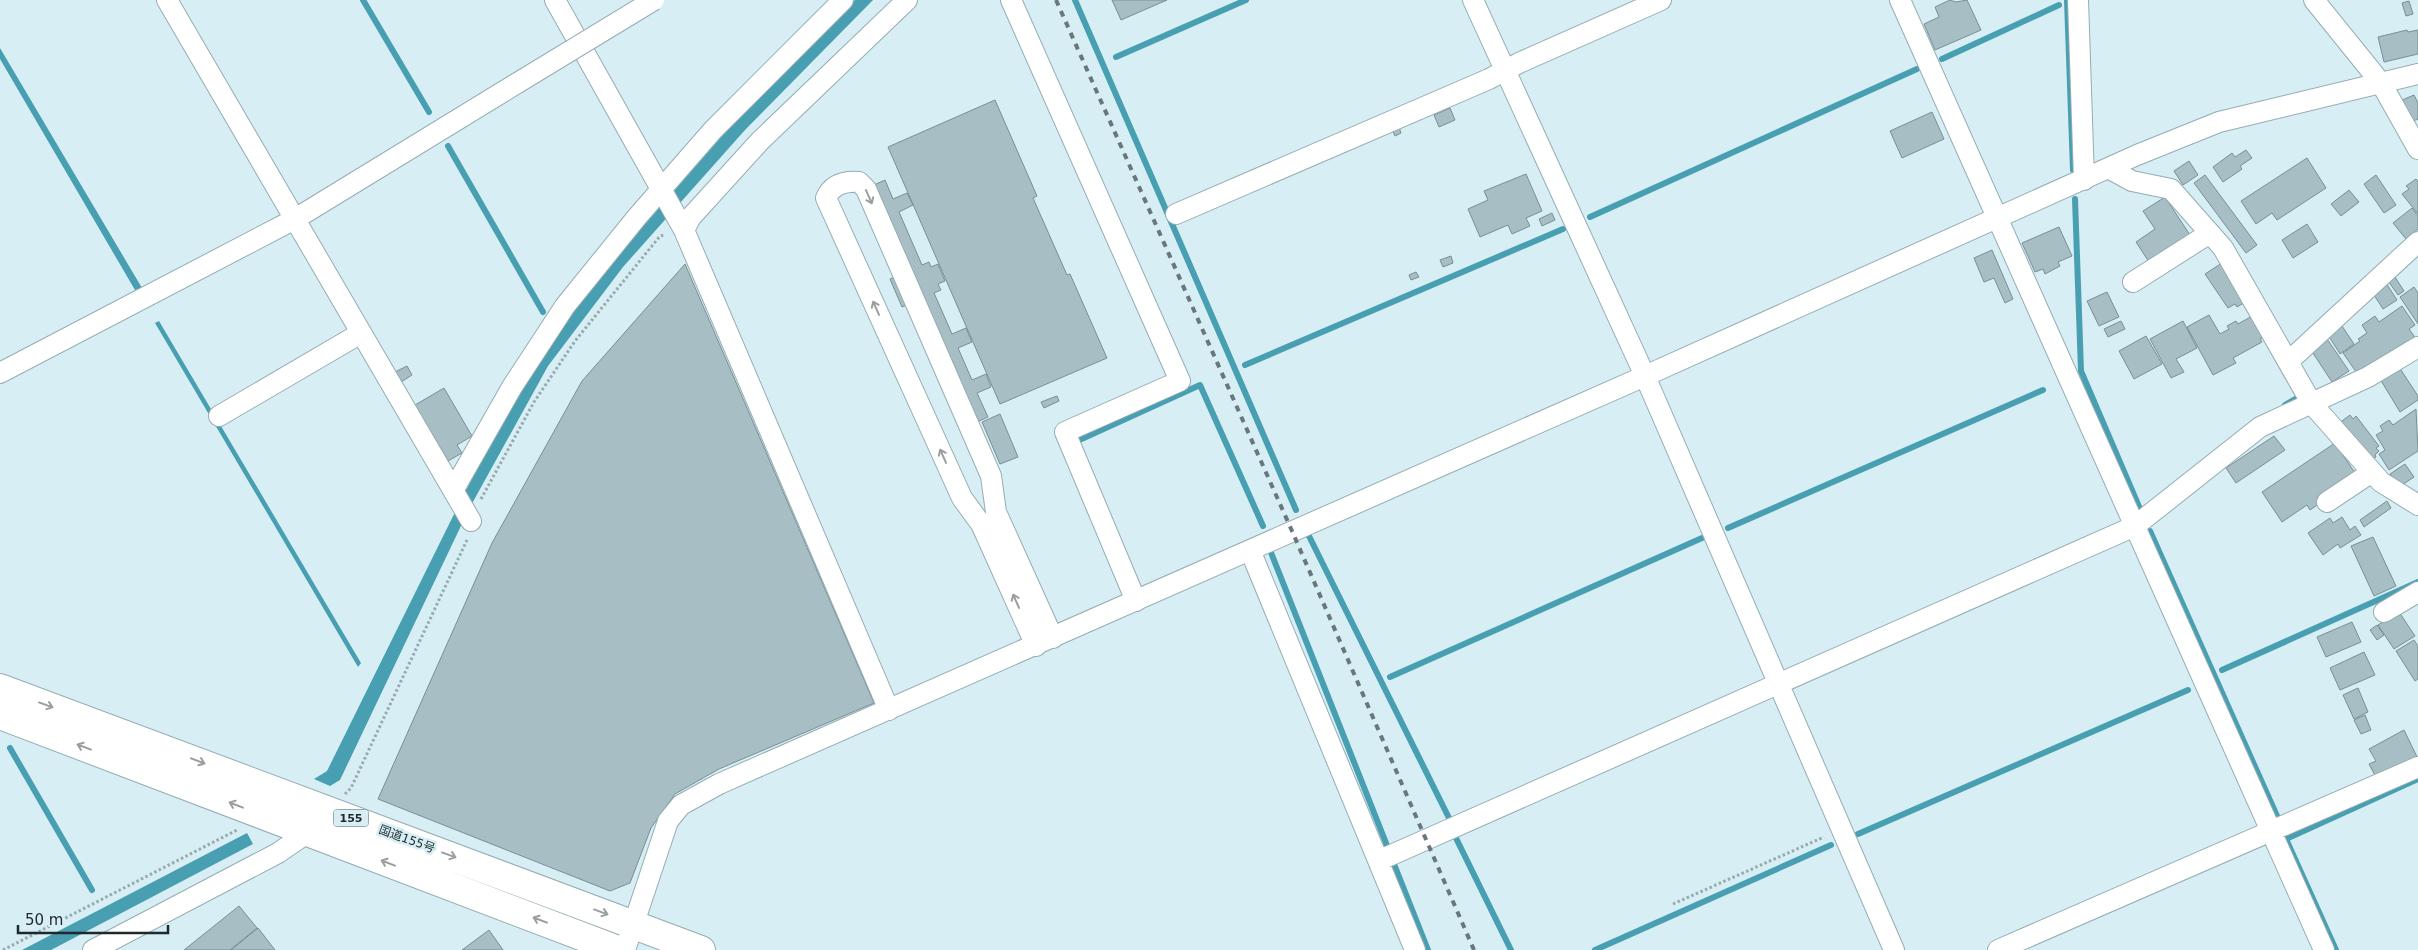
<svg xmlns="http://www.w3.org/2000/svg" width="2418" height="950" font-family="'DejaVu Sans','Noto Sans JP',sans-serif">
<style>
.water{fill:#499fb2}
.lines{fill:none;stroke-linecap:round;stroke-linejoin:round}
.stream{stroke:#499fb2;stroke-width:6}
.building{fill:#a6bec4;stroke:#798f95}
.minor-casing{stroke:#95adb2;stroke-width:22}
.highway-casing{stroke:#95adb2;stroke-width:30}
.path{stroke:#97aaae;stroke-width:3;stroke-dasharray:2.5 2.5;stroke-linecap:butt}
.minor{stroke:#fff;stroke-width:20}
.highway{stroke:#fff;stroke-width:28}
.rail{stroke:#68777b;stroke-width:4;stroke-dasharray:6 6;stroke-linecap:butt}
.minor-bridge-casing{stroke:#95adb2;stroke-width:22;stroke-linecap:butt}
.minor-bridge{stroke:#fff;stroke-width:20}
.oneway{stroke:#9a9e9f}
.labels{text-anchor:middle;stroke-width:5;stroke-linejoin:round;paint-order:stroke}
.shield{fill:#d6eef4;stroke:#566367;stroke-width:1}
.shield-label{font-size:11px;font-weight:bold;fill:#1f282a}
.street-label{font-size:12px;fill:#1f282a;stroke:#d6eef4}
</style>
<rect width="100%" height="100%" fill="#d6eef4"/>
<path class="water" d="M855,0h18l-128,130 -122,137 -75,99 -79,143 -129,271 -10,6 -16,-7 13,-8 136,-275 67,-126 41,-58 47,-57 118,-135z
M0,48l142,240 -7,2 -135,-231z
M159,321l202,342 -3,4 -203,-344z
M247,833l6,11 -202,106h-29z"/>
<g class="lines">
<path class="stream" d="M363,0l66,112
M1075,0l221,510
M2067,0l6,170
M1116,57l130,-57
M1942,59l117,-54
M448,146l95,166
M2075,199l6,172 59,138
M1590,217l327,-148
M1245,365l318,-136
M2285,405l12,-7
M1075,442l125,-57 63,141
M1728,528l315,-138
M2150,531l127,285
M1308,534l142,286
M1270,550l118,298
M2222,670l196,-88
M1390,677l312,-139
M10,748l82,142
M1454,834l57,116
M1858,834l330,-144
M1394,864l34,86
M1595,950l236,-105
M2336,950l-50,-111 132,-60"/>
</g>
<path class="building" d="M1112,0h55l-46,20z
M1950,0l6,2 11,-2 14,30 -46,20 -11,-26 15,-7 -4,-10z
M2409,1l4,13 -7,2 -4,-13z
M2407,30l1,2 10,-2v24l-34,8 -6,-25z
M2414,95l4,8v16l-7,3 -11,-21z
M995,100l42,96 -4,2 34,77 3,-1 37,84 -107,46 -112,-257z
M1450,108l5,12 -16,7 -5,-12z
M1932,112l12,27 -42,19 -12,-27z
M1399,127l2,6 -6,3 -3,-7z
M2246,150l6,8 -12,8 2,3 -19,13 -10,-15 19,-14 3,4z
M2307,158l19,30 -49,32 -5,-7 -16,11 -15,-23z
M2189,161l9,14 -15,10 -9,-14z
M1526,174l16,37 -16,7 4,8 -18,8 -4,-9 -28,12 -12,-28 20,-9 -4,-9z
M2205,175l52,70 -11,8 -52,-70z
M2376,175l20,30 -12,8 -20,-29z
M2416,179l2,2v33l-16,-20 7,-5 -3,-3z
M885,180l8,19 14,-6 6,12 -14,7 23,53 7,-3 2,5 7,-3 7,17 -7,3 3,6 -7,3 18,41 14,-6 6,14 -14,6 14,32 14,-6 5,13 -14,6 11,24 -11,5 -54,-124 -21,9 -12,-28 21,-9 -37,-85z
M2349,190l10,12 -18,14 -10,-12z
M2165,197l25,38 -41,27 -13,-20 19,-13 -12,-18z
M2412,208l6,8v13l-12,10 -13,-16z
M1552,213l3,7 -13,6 -3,-7z
M2307,224l11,18 -25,16 -11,-18z
M2059,227l13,29 -14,6 2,4 -15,8 -2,-5 -8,3 -13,-29z
M1992,250l21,49 -8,4 -11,-25 -10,4 -10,-24z
M1451,256l2,7 -10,4 -3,-7z
M2222,263l25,38 -10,6 -2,-3 -7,4 -23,-34z
M685,264l189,439 -155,66 -44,25 -24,34 -21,55 -20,8 -232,-92 114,-256 90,-162z
M1416,272l3,5 -8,3 -2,-5z
M2393,274l11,17 -6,4 -12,-17z
M2386,283l11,17 -14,9 -11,-17z
M2414,287l4,6v31l-18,-27z
M2107,292l12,25 -20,9 -12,-25z
M2402,306l13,19 -6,4 8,11 -58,36 -16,-23 17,-12 -2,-2 9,-6 -5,-8 13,-9 4,6z
M2209,315l11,19 9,-5 -2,-3 9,-5 2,3 16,-9 12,21 -6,3 2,3 -29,16 3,5 -23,12 -26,-48z
M2121,321l4,8 -17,8 -4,-8z
M2183,321l14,27 -21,11 8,13 -13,6 -21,-39z
M2342,326l12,18 -14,10 -12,-19z
M2146,336l16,28 -28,15 -15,-28z
M2327,339l22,32 -17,11 -21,-32z
M407,366l5,9 -11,7 -6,-10z
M2399,367l19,29v4l-18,12 -20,-33z
M444,388l28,48 -15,9 5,8 -14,8 -33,-56z
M1057,396l2,5 -15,7 -3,-6z
M2416,409l2,42 -29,19 -10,-16 6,-4 -9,-15 7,-4 -3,-5 9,-6 4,5z
M1000,414l18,43 -18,7 -18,-42z
M2350,415l3,4 3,-3 23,30 -3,2 3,3 -4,4 1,2 -7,6 -31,-39z
M2274,436l11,14 -49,33 -10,-15z
M2335,443l20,30 -16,17 -29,20 -3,-5 -25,17 -20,-30z
M2405,464l9,13 -15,10 -9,-13z
M2387,501l4,7 -27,19 -4,-7z
M2342,517l8,13 5,-4 6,9 -21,13 -2,-4 -15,11 -15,-22 22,-15 3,5z
M2373,537l23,49 -22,10 -23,-50z
M2399,612l16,24 -21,13 -16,-24z
M2352,622l9,20 -35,15 -9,-20z
M2377,625l7,10 -7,5 -7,-10z
M2414,640l4,6v33l-3,2 -19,-30z
M2364,652l11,23 -35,15 -10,-22z
M2358,688l10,24 -14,7 -11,-24z
M2365,715l6,15 -10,4 -7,-14z
M2404,730l14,29 -40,22 -9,-17 7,-3 -7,-12z
M239,906l18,22 -27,22h-46z
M258,928l17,22h-44z
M489,930l14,20h-41z"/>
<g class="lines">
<defs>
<path id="minor" d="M167,0l304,521
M555,0l129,230 205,480
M1011,0l169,381 -115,51 71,169
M1473,0l172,376 249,574
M1900,0l424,950
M2078,0l6,180
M2314,0l67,83 37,66
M2110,169l22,12 39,8 52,59 89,156 69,78 37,23
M1176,214l313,-135 30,-16 142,-63
M684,230l7,-13 69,-76 147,-141
M2133,282l77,-49
M2289,361l129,-119
M0,373l295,-154 224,-137
M219,416l142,-83
M454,489l58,-102 53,-81 72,-89 76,-87 130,-130
M2327,502l45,-30
M1250,550l165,400
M2384,612l34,-20
M1036,646l-55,-122 -19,-26 -136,-300c6,-14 19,-17 33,-16l7,7 125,287 5,36 57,126
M1380,860l755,-334 125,-99 108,-50 50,-30
M93,950l185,-97 29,-20
M625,950l43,-129 13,-16 38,-21 926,-408 492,-221 82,-33 199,-48
M1998,950l420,-183"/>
<path id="highway" d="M0,688l701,262
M0,715l618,235"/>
</defs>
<use href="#minor" class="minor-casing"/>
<use href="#highway" class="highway-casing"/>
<path class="path" d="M481,499l53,-97 41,-61 85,-105 4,-1
M345,794l6,-6 116,-248
M1673,904l151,-67
M3,950l234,-120"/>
<use href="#minor" class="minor"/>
<use href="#highway" class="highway"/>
<path class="rail" d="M1056,0l236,531 182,419"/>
<defs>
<path id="minor-bridge" d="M519,82l135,-82"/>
</defs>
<use href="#minor-bridge" class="minor-bridge-casing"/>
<use href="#minor-bridge" class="minor-bridge"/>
</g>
<defs><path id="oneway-shaft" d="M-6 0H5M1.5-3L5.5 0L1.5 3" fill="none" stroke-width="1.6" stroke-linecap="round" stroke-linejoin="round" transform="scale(1.25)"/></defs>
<g class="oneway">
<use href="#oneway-shaft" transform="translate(869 197) rotate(66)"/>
<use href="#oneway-shaft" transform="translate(876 308) rotate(-114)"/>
<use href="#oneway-shaft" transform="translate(943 456) rotate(-114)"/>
<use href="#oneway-shaft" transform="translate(1016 601) rotate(-114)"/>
<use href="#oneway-shaft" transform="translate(46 705) rotate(20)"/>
<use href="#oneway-shaft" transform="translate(84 747) rotate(-159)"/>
<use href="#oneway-shaft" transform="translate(198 761) rotate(21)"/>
<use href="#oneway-shaft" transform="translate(236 805) rotate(-159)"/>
<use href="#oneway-shaft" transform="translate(449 855) rotate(20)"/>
<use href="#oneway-shaft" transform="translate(388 863) rotate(-159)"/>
<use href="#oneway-shaft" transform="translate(601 912) rotate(20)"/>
<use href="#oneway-shaft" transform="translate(540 920) rotate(-159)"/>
</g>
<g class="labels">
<rect class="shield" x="333.5" y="809.5" width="35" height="17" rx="4"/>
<g class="shield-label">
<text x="351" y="822">155</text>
</g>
<g class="street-label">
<text transform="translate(407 839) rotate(20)" y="4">国道155号</text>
</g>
</g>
<path d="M18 925v8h150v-8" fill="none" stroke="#1f282a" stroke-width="2.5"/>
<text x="25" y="925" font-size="15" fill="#1f282a" stroke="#d6eef4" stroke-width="4" paint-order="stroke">50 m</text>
</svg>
